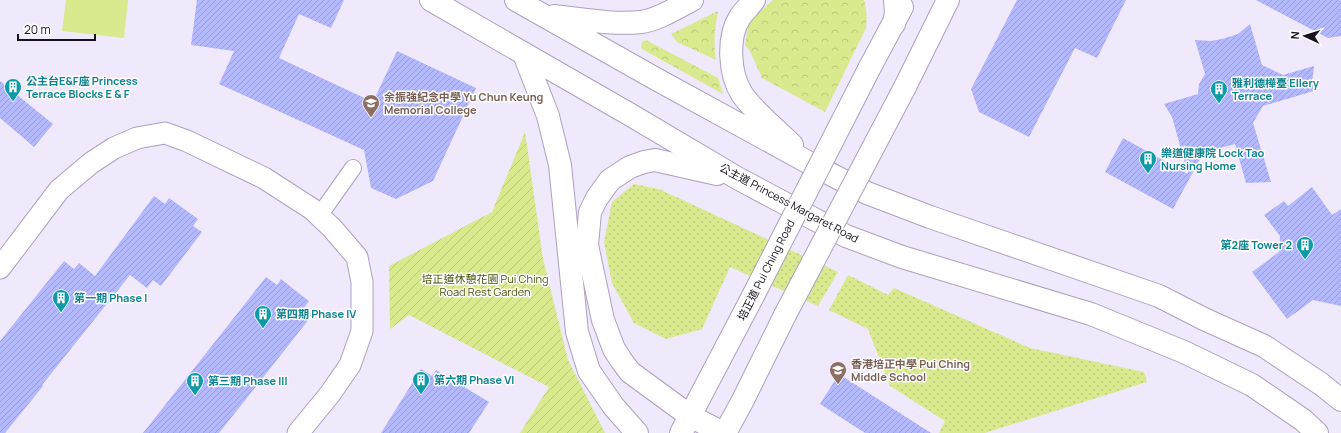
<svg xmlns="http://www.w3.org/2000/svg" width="1341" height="433" font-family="Manrope,'Noto Sans TC',sans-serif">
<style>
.grass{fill:url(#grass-dots)}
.forest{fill:url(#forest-crowns)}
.garden{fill:url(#garden-furrows)}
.pitch{fill:#d9e98e}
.building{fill:url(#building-hatch)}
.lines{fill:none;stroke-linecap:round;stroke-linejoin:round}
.pedestrian-casing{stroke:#aea0bf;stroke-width:18}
.minor-casing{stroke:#aea0bf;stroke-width:23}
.secondary-casing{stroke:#aea0bf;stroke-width:24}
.primary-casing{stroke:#aea0bf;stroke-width:24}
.trunk-casing{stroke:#aea0bf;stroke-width:24}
.pedestrian{stroke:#fff;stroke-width:16}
.minor{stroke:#fff;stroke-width:21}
.secondary{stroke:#fff;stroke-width:22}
.primary{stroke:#fff;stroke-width:22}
.trunk{stroke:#fff;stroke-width:22}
.secondary-bridge-casing{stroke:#aea0bf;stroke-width:24;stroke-linecap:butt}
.secondary-bridge{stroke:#fff;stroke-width:22}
.labels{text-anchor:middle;stroke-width:3;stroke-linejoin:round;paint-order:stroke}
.culture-label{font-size:11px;font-weight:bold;fill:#0d838f;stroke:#fff;text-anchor:start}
.education-label{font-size:11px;font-weight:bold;fill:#785e54;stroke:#fff;text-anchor:start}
.street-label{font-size:11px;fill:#16111c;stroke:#fff}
.park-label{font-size:11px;fill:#4b540e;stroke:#fff}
</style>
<defs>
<pattern id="grass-dots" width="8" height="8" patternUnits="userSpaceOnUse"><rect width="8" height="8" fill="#d9e98e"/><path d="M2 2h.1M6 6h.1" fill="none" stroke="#bac77a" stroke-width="1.8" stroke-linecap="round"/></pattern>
<pattern id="forest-crowns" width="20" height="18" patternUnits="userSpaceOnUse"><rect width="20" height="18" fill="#d9e98e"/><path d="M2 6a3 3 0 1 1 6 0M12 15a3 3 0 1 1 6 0" fill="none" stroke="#bac77a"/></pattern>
<pattern id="garden-furrows" width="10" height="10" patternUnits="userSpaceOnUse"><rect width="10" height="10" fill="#d9e98e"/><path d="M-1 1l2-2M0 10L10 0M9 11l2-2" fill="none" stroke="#bac77a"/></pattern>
<pattern id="building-hatch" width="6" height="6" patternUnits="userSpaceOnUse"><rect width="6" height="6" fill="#b4b8fd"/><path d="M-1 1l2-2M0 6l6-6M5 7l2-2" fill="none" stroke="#9a9dd8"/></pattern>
</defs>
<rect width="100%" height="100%" fill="#f0e8fb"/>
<path class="grass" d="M634,184l25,5 179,83 -20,34 -88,-39 -28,62 -36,10 -32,-16 -22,-40 -8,-41 8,-40z
M848,275l40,20 6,-7 136,60 114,24 3,10 -162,51h-46l6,-12 -55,-35 -22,-57 -39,-19z"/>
<path class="forest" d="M773,0h91c3,8 3,19 2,28l-41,84 -63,-34 -12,-27 -5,-6 4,-23z
M718,11c-3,17 -5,32 -2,49l-39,-18 -6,-8z
M646,40l72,38 5,16 -81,-45 -1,-2 1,-5z"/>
<path class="garden" d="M525,132l18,127 25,101 37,73h-85l29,-46 -140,-72 -19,14 -1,-63 103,-54z"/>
<path class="pitch" d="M66,0h62l-4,38 -62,-7z"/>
<path class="building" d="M197,0h147l-13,28 -32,-14 -20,44 94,44 24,-51 79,37 -43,93 -37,18 -25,-11 -7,-38 -145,-66 15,-33 -43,-6z
M1017,0h109l-29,58 -22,-10 -46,89 -50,-25 -8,-23z
M1256,0h85v36l-13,2z
M1250,24l12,41 21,10 31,-9 -2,17 2,8 -51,15 -10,17 18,59 -25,1 -11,-39 -31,8 -31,57 -68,-37 18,-34 65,36 -16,-57 -8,-13 34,-10 1,-10 6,-10 -10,-34 16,1 11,-2 16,-5z
M0,81l53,43 -19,23 -34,-29z
M1312,187l20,28 9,-6v97l-28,-6 -26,19 -35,-47 27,-20 1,-16 -16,-21 20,-14 4,5z
M154,196l11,8 4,-6 29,21 -5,7 9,6 -41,54 -8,-6 -6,8 -17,-13 -88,110 1,1 -38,47h-5v-92l64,-80 10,8 5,-6 16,13z
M266,277l11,8 4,-6 20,16 8,6 -5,7 9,6 -55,70 -39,49h-76z
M421,369l11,7 4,-6 53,32 -20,31h-88z
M839,374l92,59h-66l-45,-29z"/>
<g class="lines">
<defs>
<path id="pedestrian" d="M319,216l34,-48"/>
<path id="minor" d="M0,268l59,-78 32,-27 23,-15 23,-10 28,-5 22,8 77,37 48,31 20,19 25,29 5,25v49l-12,34 -20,29 -32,39"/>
<path id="secondary" d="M869,69l33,-62
M905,87l43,-87
M681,433l72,-137
M725,433l17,-31 43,-87"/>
<path id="primary" d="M524,54l24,62 12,49 17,167 12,39 25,36 23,26"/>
<path id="trunk" d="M431,0l198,114 110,65 107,57 56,21 189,57 93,38 68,33 51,35 14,13
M516,0l140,79 157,86 54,28 63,24 229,79 45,23 60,27 57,38 20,16
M754,0c-4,6 -10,11 -14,17 -13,20 -11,57 2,77 11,17 35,36 50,51
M554,16c28,3 58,9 87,6 17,-2 35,-14 51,-22
M894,24l2,-12 -1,-12
M717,174l-62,-14 -11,2 -14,5 -20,13 -13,18 -7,14 -3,33 16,75 11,29 7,11 9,12 60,44 33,17"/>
</defs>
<use href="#pedestrian" class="pedestrian-casing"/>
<use href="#minor" class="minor-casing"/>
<use href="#secondary" class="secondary-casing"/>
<use href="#primary" class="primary-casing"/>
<use href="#trunk" class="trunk-casing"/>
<use href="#pedestrian" class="pedestrian"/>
<use href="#minor" class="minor"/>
<use href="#secondary" class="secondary"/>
<use href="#primary" class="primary"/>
<use href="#trunk" class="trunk"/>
<defs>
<path id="secondary-bridge" d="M753,296l116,-227
M785,315l120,-228"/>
</defs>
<use href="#secondary-bridge" class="secondary-bridge-casing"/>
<use href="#secondary-bridge" class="secondary-bridge"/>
</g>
<defs>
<symbol id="building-pin" viewBox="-11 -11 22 30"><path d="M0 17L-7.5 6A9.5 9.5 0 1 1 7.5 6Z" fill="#0f9aa8" stroke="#fff"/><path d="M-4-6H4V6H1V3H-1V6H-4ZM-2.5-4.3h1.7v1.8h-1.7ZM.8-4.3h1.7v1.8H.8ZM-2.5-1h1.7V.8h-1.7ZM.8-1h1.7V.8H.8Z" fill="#fff"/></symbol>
<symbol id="school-pin" viewBox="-11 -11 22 30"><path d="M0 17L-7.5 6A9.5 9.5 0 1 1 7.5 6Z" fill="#8d6e63" stroke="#fff"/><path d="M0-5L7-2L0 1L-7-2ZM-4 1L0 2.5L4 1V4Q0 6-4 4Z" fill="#fff"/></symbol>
</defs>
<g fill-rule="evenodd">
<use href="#building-pin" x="3" y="77" width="20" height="27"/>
<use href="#building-pin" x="1209" y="79" width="20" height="27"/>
<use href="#school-pin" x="361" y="93" width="20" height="27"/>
<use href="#building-pin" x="1138" y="149" width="20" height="27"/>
<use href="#building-pin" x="1295" y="235" width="20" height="27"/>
<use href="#building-pin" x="51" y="288" width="20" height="27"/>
<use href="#building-pin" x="253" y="304" width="20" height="27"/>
<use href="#school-pin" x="828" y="360" width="20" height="27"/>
<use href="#building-pin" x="411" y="370" width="20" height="27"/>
<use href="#building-pin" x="185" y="371" width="20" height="27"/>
</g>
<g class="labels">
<g class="culture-label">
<text x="26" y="85">公主台E&amp;F座 Princess<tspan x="26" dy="13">Terrace Blocks E &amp; F</tspan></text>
<text x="1232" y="87">雅利德樺臺 Ellery<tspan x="1232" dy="13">Terrace</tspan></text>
<text x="1161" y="157">樂道健康院 Lock Tao<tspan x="1161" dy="13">Nursing Home</tspan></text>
<text x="1292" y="249" text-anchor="end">第2座 Tower 2</text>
<text x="74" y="302">第一期 Phase I</text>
<text x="276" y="318">第四期 Phase IV</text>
<text x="434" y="384">第六期 Phase VI</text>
<text x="208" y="385">第三期 Phase III</text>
</g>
<g class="education-label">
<text x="384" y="101">余振強紀念中學 Yu Chun Keung<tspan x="384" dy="13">Memorial College</tspan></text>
<text x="851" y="368">香港培正中學 Pui Ching<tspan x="851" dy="13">Middle School</tspan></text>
</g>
<g class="street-label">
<text transform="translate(789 203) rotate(28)" y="4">公主道 Princess Margaret Road</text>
<text transform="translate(766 270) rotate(-63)" y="4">培正道 Pui Ching Road</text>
</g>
<g class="park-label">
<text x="485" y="283">培正道休憩花園 Pui Ching<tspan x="485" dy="13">Road Rest Garden</tspan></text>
</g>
</g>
<g transform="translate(1305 36) rotate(274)" stroke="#ffffff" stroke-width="3" paint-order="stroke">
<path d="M0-3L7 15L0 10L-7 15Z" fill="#16111c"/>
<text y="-6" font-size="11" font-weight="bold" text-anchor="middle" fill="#16111c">N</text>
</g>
<path d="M18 34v6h77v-6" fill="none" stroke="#16111c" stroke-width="2"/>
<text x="24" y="34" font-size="12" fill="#16111c" stroke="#ffffff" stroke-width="3" paint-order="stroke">20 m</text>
</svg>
